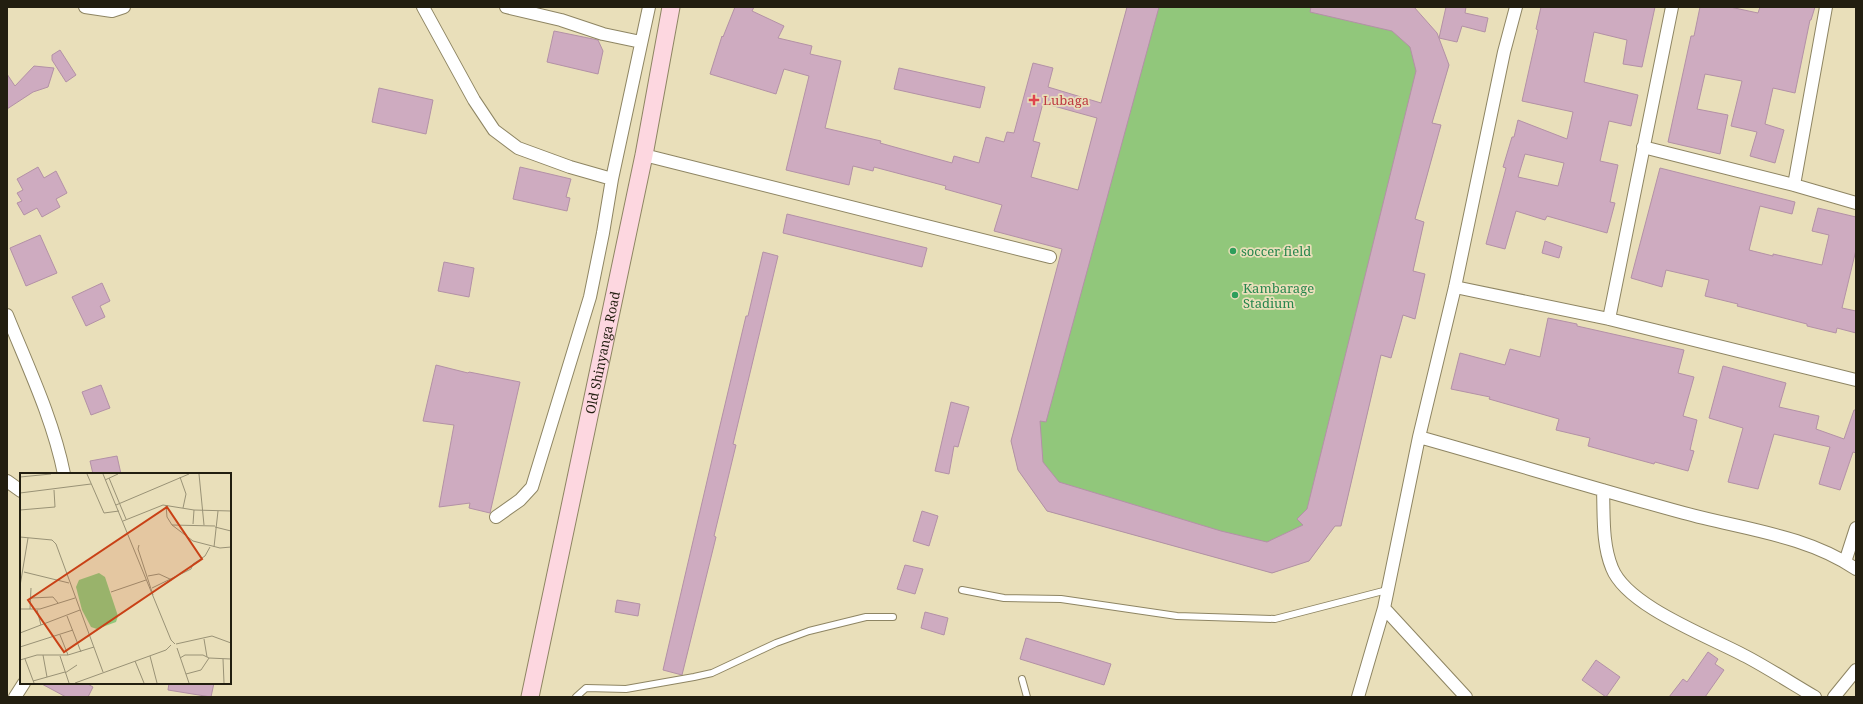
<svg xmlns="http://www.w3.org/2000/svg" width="1863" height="704" font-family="'Noto Serif',serif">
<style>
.green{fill:#91c77b}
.building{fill:#ceabc0;stroke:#b391a6;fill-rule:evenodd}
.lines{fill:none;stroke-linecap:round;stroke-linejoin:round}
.lane-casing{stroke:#8e8563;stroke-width:8}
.street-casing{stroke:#8e8563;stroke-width:14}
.secondary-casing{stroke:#8e8563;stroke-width:19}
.lane{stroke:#fff;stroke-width:6}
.street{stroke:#fff;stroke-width:12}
.secondary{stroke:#fdd7e0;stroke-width:17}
.health-dot{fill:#e0444e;stroke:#e9dfba;stroke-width:1.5}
.leisure-dot{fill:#2e9e5b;stroke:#e9dfba;stroke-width:1.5}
.labels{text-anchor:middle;stroke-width:3.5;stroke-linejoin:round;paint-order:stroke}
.health-label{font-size:13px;fill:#be3a42;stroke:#e9dfba;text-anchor:start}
.leisure-label{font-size:13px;fill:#27864d;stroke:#e9dfba;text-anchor:start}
.street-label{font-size:13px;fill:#221e10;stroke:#e9dfba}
.inset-road{fill:none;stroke:#999276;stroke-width:1}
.view{fill:#c94116;fill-opacity:0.15;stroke:#c94116;stroke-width:2}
.inset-edge{fill:none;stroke:#221e10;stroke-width:2}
</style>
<rect width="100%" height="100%" fill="#e9dfba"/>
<path class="green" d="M1127,7h285l37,58 -17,58 9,2 -26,94 9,3 -11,49 2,48 -12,-4 -12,43 -10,-3 -40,171h-6l-26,35 -37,12 -225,-62 -29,-41 -7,-29z"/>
<path class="building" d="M735,7h19l-2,4 32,15 -6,12 34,8 -2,8 31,7 -16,67 56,13 -1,2 72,20 2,-7 25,7 7,-26 18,5 3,-10 7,1 19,-70 20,5 -5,19 53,16 26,-96h32l-113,415 -6,-1 3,41 16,20 162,49 46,11 36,-17 -6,-6 10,-10 109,-438 -6,-24 -18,-16 -82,-19 1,-5h103l23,26 12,32 -17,58 9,2 -26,94 9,3 -11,49 12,3 -10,45 -12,-4 -12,43 -10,-3 -40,171h-6l-26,35 -37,12 -225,-62 -29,-41 -7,-29 51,-192 -68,-18 8,-26 -57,-16 1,-3 -72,-19 -1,4 -20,-5 -4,19 -63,-15 23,-94 -25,-7 -8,25 -66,-20 12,-38 1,1zM1043,103l54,15 -19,72 -47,-13 9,-34 -7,-2z
M1446,7h20l-1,6 23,5 -3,14 -23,-6 -5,16 -18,-4z
M1541,7h114l-13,60 -19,-3 4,-24 -33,-8 -10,50 54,13 -7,31 -22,-5 -9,40 18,4 -8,37 5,1 -8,30 -60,-17 -2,4 -29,-9 -11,38 -19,-5 20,-76 -3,-1 9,-30h2l4,-17 49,19 6,-27 -51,-11 16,-71 -2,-1zM1525,154l39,9 -6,23 -40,-9z
M1700,7h30l28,6 2,-6h55l-4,13h-1l-15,73 -22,-5 -8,36 19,6 -9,33 -25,-7 7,-24 -26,-6 11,-45 -37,-7 -8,35 31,6 -8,39 -52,-12 23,-106h3z
M554,31l44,9 5,11 -5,23 -51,-12z
M60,50l16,25 -10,7 -14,-22v-5z
M34,66l20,2 -6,19 -15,5 -26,17v-35l8,12z
M899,68l86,19 -5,21 -86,-19z
M379,88l54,12 -7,34 -54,-12z
M38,167l6,11 12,-7 11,22 -11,6 4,8 -18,10 -5,-9 -13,7 -7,-12 5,-2 -5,-8 6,-3 -6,-11z
M520,167l51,12 -5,18 4,1 -3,13 -54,-12z
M1660,168l135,34 -3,12 -32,-8 -11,44 24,6v-2l49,11 7,-30 -17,-4 6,-23 38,9v33l-14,58 14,3v22l-19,-5 -1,5 -29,-7v-2l-70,-18 1,-2 -33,-8 4,-16 -43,-10 -4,17 -31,-9z
M787,214l140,34 -5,19 -139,-34z
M40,235l17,38 -31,13 -16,-38z
M1545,241l17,6 -3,11 -17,-5z
M763,252l15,4 -45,188 3,1 -22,91 2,1 -34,138 -19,-5 55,-236 28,-118h2z
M444,262l30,6 -5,29 -31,-6z
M102,283l8,18 -10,5 5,11 -19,9 -14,-29z
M1548,318l29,6v2l107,24 -6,23 16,4 -11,39 14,4 -7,30 4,1 -6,20 -33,-9 -1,2 -66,-18 2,-8 -34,-8 3,-11 -70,-20 1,-2 -39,-8 9,-36 45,12 5,-16 30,8z
M436,365l32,8 1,-1 51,10 -30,131 -21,-5 1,-5 -31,4 15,-82 -31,-4z
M1723,366l63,17 -7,24 40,9 -3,13 28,10 10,-29h2v43l-3,-1 -13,38 -21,-6 11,-37 -56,-13 -16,55 -30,-7 15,-54 -34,-10z
M101,385l9,23 -19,7 -9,-23z
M951,402l18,5 -11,40 -4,-1 -5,28 -14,-3z
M117,456l4,18h-28l-3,-13z
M922,511l16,5 -9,30 -16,-5z
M905,565l18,4 -8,25 -18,-5z
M617,600l23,4 -2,12 -23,-4z
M925,612l23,6 -4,17 -23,-7z
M1026,638l85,26 -7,21 -84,-26z
M1708,652l10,7 -3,5 9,6 -19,27h-36l14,-18 4,3z
M1596,660l24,17 -14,20 -24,-17z
M40,683h46l7,4 -5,10h-22z
M169,683h45l-3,14 -43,-7z"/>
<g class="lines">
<defs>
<path id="lane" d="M962,590l42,8 57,1 116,17 98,3 112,-29
M1022,679l5,18
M576,697l10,-9 40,1 68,-12 18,-4 64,-30 33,-12 57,-14h27"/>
<path id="street" d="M85,7l27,4 12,-4
M423,7l51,93 20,30 24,18 52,19 42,12
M506,7l55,13 42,14 38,8
M1643,147l151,38 62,18
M644,155l406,102
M1794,185l32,-178
M1455,287l154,32 247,61
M7,315c21,52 46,104 57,159
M1609,319l63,-312
M1419,437c89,25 177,52 265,76 58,16 122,22 172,56
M7,481l14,10
M1603,490c1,25 -1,54 9,78 15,39 101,70 137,90 22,12 44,26 66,39
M496,517l24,-17 12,-13 58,-190 13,-64 9,-54 37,-172
M1845,562l11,-34
M1384,608l82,89
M15,697l9,-14
M1358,697l26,-89 35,-171 36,-150 49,-235 12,-45
M1834,697l22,-27"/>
<g id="secondary">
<path id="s1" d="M530,697l114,-542 27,-148"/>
</g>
</defs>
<use href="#lane" class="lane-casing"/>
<use href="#street" class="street-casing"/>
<use href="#secondary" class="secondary-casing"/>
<use href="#lane" class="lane"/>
<use href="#street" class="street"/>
<use href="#secondary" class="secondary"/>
</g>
<path class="health-dot" d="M1032 94h4v4h4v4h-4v4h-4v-4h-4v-4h4z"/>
<g class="leisure-dot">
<circle cx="1233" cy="251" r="4"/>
<circle cx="1235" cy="295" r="4"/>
</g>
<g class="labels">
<g class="health-label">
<text x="1043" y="105">Lubaga</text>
</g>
<g class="leisure-label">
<text x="1241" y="256">soccer field</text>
<text x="1243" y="293">Kambarage<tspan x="1243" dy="15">Stadium</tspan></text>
</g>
<g class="street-label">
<text dy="5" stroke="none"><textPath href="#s1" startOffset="352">Old Shinyanga Road</textPath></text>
</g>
</g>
<g transform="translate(20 473)">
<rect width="211" height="211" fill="#e9dfba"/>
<path d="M79,100l6,4 13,39 -2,6 -19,7 -6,-2 -9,-17 -6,-23 3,-7z" fill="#91c77b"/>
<path class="inset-road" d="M67,1l17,39 15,-2M83,1l68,166 4,4M179,1l5,51M0,4l31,-3M160,4l6,17 -3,14M89,5l17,41M85,7l13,-6M0,20l71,-9M96,32l73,-31M146,32l1,12 5,8 21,16 27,7 11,-1M0,37l35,-3 -1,-17M103,48l40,-16 31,5 37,1M173,51l1,-14M152,52l43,1M195,54l16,4M0,64l32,3 4,4 47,128M119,72l-1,4 15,46M194,74l4,-36M4,99l45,11M128,103l11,-2 13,6M0,113l8,-48M132,115l39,-19 2,-5 12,-8 5,-9M91,119l35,-12M11,125l22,-1 5,6M0,136h20l35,-11M10,136l1,-21M17,137l4,15M47,143l14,36M0,160l60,-23M40,162l8,20M184,166l3,18M156,171l36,-8 19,7M0,174l53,-17M157,175l12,35M23,182l4,22M40,183l9,27M130,183l7,27M160,185l5,-3h18l6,3 22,1M5,186l9,24M203,186l1,24M0,187l17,-5h31l26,-8M115,188l9,22M45,200l12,-8M166,201l15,-4 8,-12M13,208l32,-9M55,210l91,-33 5,-5"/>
<path class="view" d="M147,34l35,52 -138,93 -36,-52z"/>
<rect width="211" height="211" class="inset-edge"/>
</g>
<rect width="1863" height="704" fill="none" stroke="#221e10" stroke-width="16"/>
</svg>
